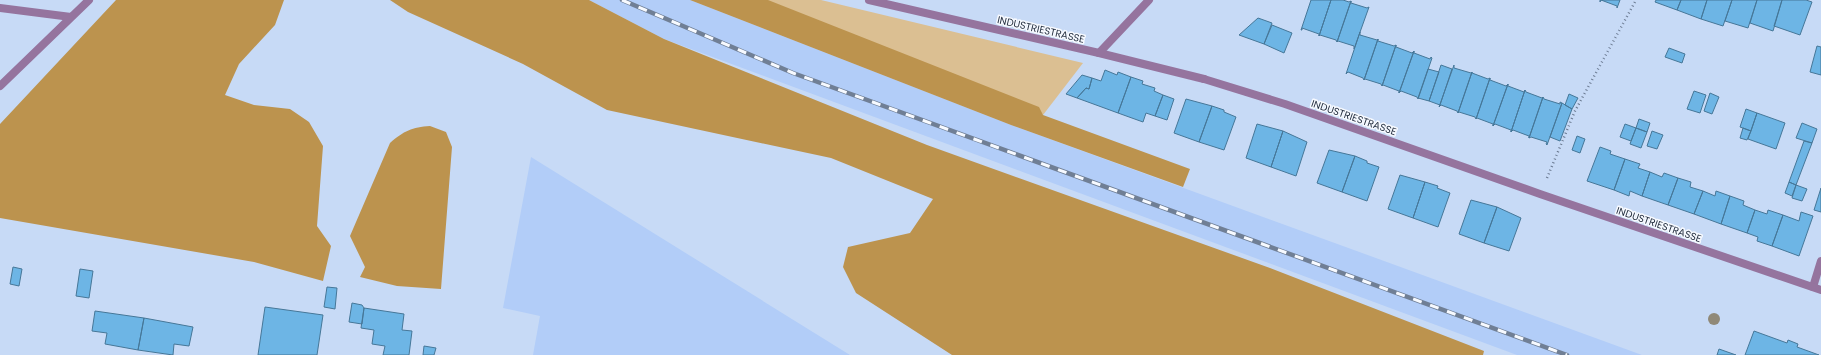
<svg xmlns="http://www.w3.org/2000/svg" width="1821" height="355" font-family="Poppins,sans-serif">
<style>
.built{fill:#b2cdf8}
.green{fill:#dbbf92}
.forest{fill:#bc934e}
.building{fill:#6db5e5;stroke:#467798}
.lines{fill:none;stroke-linecap:round;stroke-linejoin:round}
.path{stroke:#6b7a91;stroke-width:2.5;stroke-dasharray:1 3;stroke-linecap:butt}
.lane{stroke:#95749e;stroke-width:8}
.street{stroke:#95749e;stroke-width:8}
.rail-casing{stroke:#707f95;stroke-width:4.5}
.rail{stroke:#f7faff;stroke-width:3;stroke-dasharray:9;stroke-linecap:butt}
.tree{fill:#908978}
.labels{text-anchor:middle;stroke-width:3;stroke-linejoin:round;paint-order:stroke}
.street-label{font-size:10px;fill:#1f2a3c;stroke:#f7faff}
</style>
<rect width="100%" height="100%" fill="#c7daf6"/>
<path class="built" d="M589,0h101l321,125 631,230h-125l-853,-316z
M531,157l319,198h-317l7,-39 -37,-8z"/>
<path class="green" d="M764,0h57l262,63 -40,52z"/>
<path class="forest" d="M116,0h168l-9,25 -36,39 -14,31 29,10 36,4 19,13 14,24 -6,80 14,20 -8,35 -69,-19 -254,-44v-94z
M390,0h199l75,39 263,106 343,123 214,83 -1,4h-531l-96,-62 -13,-26 5,-20 62,-14 23,-34 -102,-41 -224,-48 -84,-46 -115,-52z
M690,0h78l271,107 4,8 147,54 -7,18 -172,-62z
M430,126l16,6 6,15 -11,142 -44,-3 -37,-9 5,-10 -15,-31 40,-93c14,-12 22,-16 40,-17z"/>
<path class="building" d="M1311,0h20l-12,36v-2l-17,-6v2h-1z
M1331,0h12l6,2 2,-1 -14,41 -1,-2 -16,-5 -1,1z
M1600,0h20l-3,8v-2l-16,-6 -1,2z
M1656,0h25l-4,10 -22,-8z
M1681,0h26l-6,19 -24,-9z
M1707,0h25l-9,26 -22,-7z
M1732,0h25l-9,28 -23,-7z
M1757,0h25l-9,31 -23,-8z
M1782,0h24l6,2 -12,33 -26,-9z
M1351,1v2l16,5 2,-1 -15,42v-3l-16,-5 -1,1z
M1258,18l14,5 -8,21 -25,-9z
M1272,25l20,8 -8,20 -20,-9z
M1360,32v3l17,5 1,-1 -14,41 -1,-2 -15,-6 -2,2z
M1378,39v2l16,5 2,-1 -14,41 -1,-2 -16,-5 -1,1z
M1396,45v2l16,6 2,-2 -15,42v-2l-16,-6 -1,1z
M1817,46l4,1v28l-11,-3z
M1669,48l16,6 -3,9 -17,-6z
M1414,51v2l16,6 1,-2 1,1 -14,41 -1,-2 -16,-6 -2,2z
M1441,65l11,4 -12,36 -11,-4z
M1454,65v3l17,5 1,-1 -14,41 -1,-2 -16,-6 -2,2z
M1428,69l11,3 -10,29 -11,-3z
M1105,70l12,5 1,-3 13,5 -13,36 -41,-15 9,-10 3,1 3,-11 9,3z
M1472,72v1l16,6 2,-1 -14,41 -1,-2 -16,-5 -1,1z
M1082,75l10,3 -3,11 -3,-1 -9,10 -11,-4z
M1131,77l12,4 -1,3 13,4 -1,3 9,4 -8,21 -9,-3 -3,9 -25,-9z
M1490,78v2l16,6 2,-2 -15,42v-2l-16,-6 -1,1z
M1508,84v2l16,6 1,-2 -14,42v-2l-16,-6 -2,2z
M1525,90l1,2 16,6 1,-1 -14,41v-2l-16,-6 -2,2z
M1694,91l12,4 -6,18 -13,-4z
M1710,93l9,4 -7,17 -8,-3z
M1569,94l9,4 -6,11 -7,-4z
M1163,95l11,4 -7,21 -12,-4z
M1543,97l1,2 16,5v-2l2,1 -15,42 -1,-1 1,-2 -16,-5 -2,1z
M1186,99l26,7 -13,36 -25,-9z
M1562,103l10,6 -12,32 -10,-4z
M1212,106l12,4v2l12,5 -12,33 -25,-8z
M1746,109l11,4 -6,18 -11,-4z
M1757,113l28,10 -9,26 -28,-10z
M1639,119l11,4 -3,9 -11,-4z
M1802,123l15,6 -5,14 -16,-5z
M1257,124l26,7 -12,36 -25,-9z
M1625,124l11,4 -5,13 -11,-4z
M1636,128l11,4 -6,16 -11,-4z
M1743,128l8,3 -4,9 -7,-2z
M1283,131l24,11 -11,34 -25,-9z
M1652,131l11,4 -6,14 -10,-3z
M1577,136l8,3 -5,14 -8,-3z
M1804,141l8,2 -16,42 -7,-3z
M1600,147l11,4 -1,3 15,5 -11,31 -27,-9z
M1329,150l26,6 -13,36 -25,-9z
M1355,156l12,5v2l12,4 -12,34 -25,-9z
M1625,159l15,5 -2,4 12,4 -8,24 -12,-5 -1,5 -15,-6z
M1650,172l12,5 2,-4 14,5 -10,27 -26,-9z
M1400,175l25,7 -12,36 -25,-9z
M1678,178l13,4 -1,5 13,4 -9,23 -26,-9z
M1425,182l13,4 -1,2 13,5 -12,34 -25,-9z
M1789,182l7,3 -4,11 -7,-3z
M1796,185l11,4 -5,12 -10,-3z
M1821,188v24l-7,-2z
M1703,191l12,5 1,-5 14,5 -9,28 -27,-10z
M1730,196l14,5 -1,4 12,5 -8,23 -26,-9z
M1471,200l26,7 -13,36 -25,-9z
M1497,207l24,11 -12,33 -25,-8z
M1755,210l12,4 1,-4 15,5 -11,31 -15,-5 1,-4 -11,-4z
M1801,212l12,4 -14,40 -27,-10 11,-31 16,6z
M13,267l9,2 -3,17 -9,-2z
M80,269l13,2 -4,27 -13,-2z
M327,287l10,1 -2,21 -11,-2z
M352,303l10,2 2,3 -2,16 -13,-2z
M265,307l58,8 -6,40h-59z
M364,308l40,6 -2,16 10,1 -3,24h-26l2,-9 -13,-2 2,-14 -13,-2z
M95,311l49,7 -6,32 -33,-6 2,-11 -15,-2z
M144,318l49,9 -4,19 -15,-2 -1,11 -35,-5z
M1754,331l33,12 1,-3 10,4 -1,3 22,8h-74z
M424,346l12,2 -2,7h-11z
M1719,349l17,6h-19z"/>
<g class="lines">
<path class="path" d="M1547,178l28,-67 61,-111"/>
<path class="lane" d="M1099,53l105,26
M1813,287l8,-26"/>
<path class="street" d="M869,0l230,53 50,-53
M0,8l71,9
M1204,79l81,25 255,90 281,96
M0,86l89,-86"/>
<defs>
<path id="rail" d="M622,0l171,73 774,282"/>
</defs>
<use href="#rail" class="rail-casing"/>
<use href="#rail" class="rail"/>
</g>
<circle class="tree" cx="1714" cy="319" r="6"/>
<g class="labels">
<g class="street-label">
<text transform="translate(1041 29) rotate(13)" y="4">INDUSTRIESTRASSE</text>
<text transform="translate(1354 117) rotate(19)" y="4">INDUSTRIESTRASSE</text>
<text transform="translate(1659 224) rotate(19)" y="4">INDUSTRIESTRASSE</text>
</g>
</g>
</svg>
